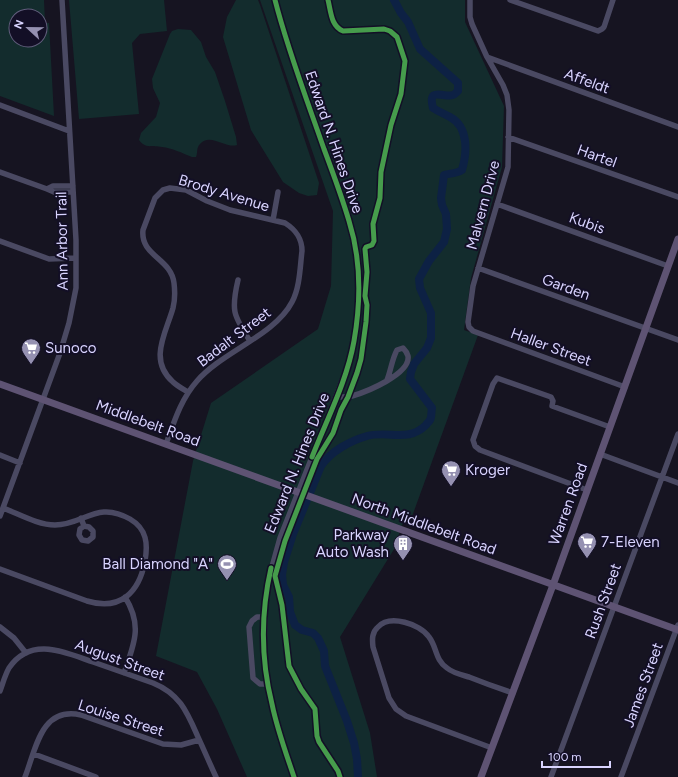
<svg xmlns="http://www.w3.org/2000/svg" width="678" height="777" font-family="Figtree,sans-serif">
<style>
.green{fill:#132c2d;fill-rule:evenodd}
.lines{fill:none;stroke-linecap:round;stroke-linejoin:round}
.river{stroke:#0d2144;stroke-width:8}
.minor{stroke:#4a4962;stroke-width:5.5}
.major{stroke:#5e5373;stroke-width:7}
.cycleway-casing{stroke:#130f26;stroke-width:8}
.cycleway{stroke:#469c4c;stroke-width:5}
.labels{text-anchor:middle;stroke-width:4;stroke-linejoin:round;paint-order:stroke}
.street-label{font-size:15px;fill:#d9d4ff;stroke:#130f26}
.poi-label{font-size:15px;fill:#d9d4ff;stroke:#130f26;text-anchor:start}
</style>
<rect width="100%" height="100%" fill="#161421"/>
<path class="green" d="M0,0h44l1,23h4l5,93 -54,-20zM16,16h24v24h-24z
M69,0h95l3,31 -27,3 -8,9 7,71 -60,5z
M236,0h22l2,5 59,178 -2,12 -9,1 -9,-3 -16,-11 -32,-52 -28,-93 4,-20z
M260,0h205v22l39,84 -2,61 -31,111 -7,52 14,5 -68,187 -6,-2 -6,17 1,4 -59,96 30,96 7,44h-130l-30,-68 -20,-37 -41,-16 37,-195 18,-58 107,-74 13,-43 2,-75z
M178,29l13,1 10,12 5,15 9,15 10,29 11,36 1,8c-11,4 -27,-13 -37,-1 -4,4 -2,9 -4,13h-4c-10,-4 -20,-9 -30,-10 -9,-2 -17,2 -23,-7l2,-7 15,-16 4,-14 -7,-15 -1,-9 18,-45 2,-3z"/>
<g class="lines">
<path class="river" d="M358,777l-1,-18 -3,-16 -7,-22 -22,-55 -1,-15 -6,-13 -5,-5 -11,-3 -7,-5 -5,-13 -1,-15 -6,-12 -1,-10 2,-13 9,-28 28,-68c10,-15 29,-25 46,-30 22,-6 41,7 59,-11 1,-2 3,-3 4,-5 2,-3 1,-9 2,-12l-22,-29 1,-7 3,-8 13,-16 4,-10v-25l-11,-25 -1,-9 10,-18 15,-19 3,-13 -1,-15 -4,-9 -1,-7 3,-23c6,-2 12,-1 18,-5 5,-17 7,-43 -12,-53 -5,-3 -11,-5 -17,-9 -6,-22 11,-10 20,-13 1,0 5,-4 5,-4v-8l-38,-34 -12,-27 -7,-9 -7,-13"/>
<path class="minor" d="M275,0c14,54 34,106 53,159 14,42 30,81 31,126 1,28 -4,55 -11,81l-68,172 -10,36 -5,32 -1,50 3,28 10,40 17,53
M470,0v17l2,7 15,33 16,28 4,10 2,15 -1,57 -35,119 -5,36 1,5 4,4 152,56
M510,0l88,31 4,-2 2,-2 9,-27
M487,57l191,70
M0,105l69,26
M508,137l170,60
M0,172l47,17 7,3h19
M47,189l6,-3h20
M497,204l171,62
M273,220l5,-28
M0,241l49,18 27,-1
M478,268l200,72
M238,280c-7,30 -5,35 12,61
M336,397c5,0 11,0 16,-1 14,-4 59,-22 56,-40 -1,-4 -3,-6 -5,-8l-6,2c-5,9 -6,20 -10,30
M166,444c8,-22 15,-45 31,-63 25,-29 78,-46 95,-79 8,-15 8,-35 10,-51 0,-13 -6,-21 -17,-28l-55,-13 -23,-9 -21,-11 -16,-2 -7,2 -8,8 -12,32c-3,26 28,28 31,53 1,8 1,17 -1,25 -7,25 -25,52 0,74 4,4 10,7 15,10
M600,454l78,29
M0,455l20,8
M587,490l-107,-40 -5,-4 -2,-6 20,-56 4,-6 54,19 2,4 -1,5 58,21
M0,516l60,-163 9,-30 7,-35v-48l-14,-240
M81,518l3,8 -4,3 -1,6 3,5 6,1 5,-4v-6l-4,-4 -5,-1
M0,569l87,32c33,10 52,-8 58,-40 3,-17 2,-32 -15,-42 -33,-19 -46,6 -75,6 -17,0 -36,-11 -52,-17
M264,617h-7l-5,4 -3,6 4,51 7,6h7
M0,627l14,11 12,15
M124,673c10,-29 19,-47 1,-76
M0,691c3,-8 5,-16 9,-23 22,-32 55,-16 84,-6 20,7 40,14 60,21 27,11 34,29 45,54 6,13 12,27 18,40
M492,748l-86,-32 -10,-7 -7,-11 -16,-51c-1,-8 -1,-15 5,-20 12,-13 42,-3 51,10 8,10 6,23 18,31 6,5 15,7 22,9 15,6 29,11 44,16
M34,754l62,23
M25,777c11,-28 16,-71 56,-62l82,29 18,1 18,-5
M551,777l127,-343
M621,777l57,-152"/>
<path class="major" d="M0,384l678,246
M481,777l72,-192 125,-346"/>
<defs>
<path id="cycleway" d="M275,0c13,51 32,100 49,149 9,24 18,48 25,72 12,38 12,80 5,120 -7,40 -27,78 -42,116
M328,0c3,12 3,26 15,31l41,-2 6,2 7,6 8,24 -4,33 -10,31 -10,47 -1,26 -7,26 1,17 -2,4 -6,2 -1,2 2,23 -2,24 2,9 -1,17 -5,37 -4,14 -9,24 -7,13 -8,23 -16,26 -32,82 -10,35 7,29 7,61 12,23 14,20 2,27 2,6 19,29 2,6
M271,568c-10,44 -10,92 1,136 5,25 14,49 22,73"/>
</defs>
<use href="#cycleway" class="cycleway-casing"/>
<use href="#cycleway" class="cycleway"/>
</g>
<defs>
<symbol id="supermarket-pin" viewBox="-11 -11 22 30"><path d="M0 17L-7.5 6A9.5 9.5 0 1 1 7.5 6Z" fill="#9591b1" stroke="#130f26"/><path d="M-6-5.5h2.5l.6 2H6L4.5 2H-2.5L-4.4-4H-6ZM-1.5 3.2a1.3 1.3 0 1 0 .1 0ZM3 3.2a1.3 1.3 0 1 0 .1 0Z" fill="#fff"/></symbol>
<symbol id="building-pin" viewBox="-11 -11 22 30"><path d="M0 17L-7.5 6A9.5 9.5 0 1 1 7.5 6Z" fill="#9591b1" stroke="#130f26"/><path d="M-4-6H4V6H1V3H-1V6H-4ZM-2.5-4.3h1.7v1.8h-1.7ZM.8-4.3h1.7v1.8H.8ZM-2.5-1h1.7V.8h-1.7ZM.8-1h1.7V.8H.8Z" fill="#fff"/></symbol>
<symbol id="stadium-pin" viewBox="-11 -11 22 30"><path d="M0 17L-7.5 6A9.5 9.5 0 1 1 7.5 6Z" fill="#9591b1" stroke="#130f26"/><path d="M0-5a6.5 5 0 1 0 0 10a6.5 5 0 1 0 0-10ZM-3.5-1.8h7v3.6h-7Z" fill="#fff"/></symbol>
</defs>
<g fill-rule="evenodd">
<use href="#supermarket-pin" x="20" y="337" width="22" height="30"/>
<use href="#supermarket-pin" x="440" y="459" width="22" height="30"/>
<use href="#supermarket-pin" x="576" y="531" width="22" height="30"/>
<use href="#building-pin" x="392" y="533" width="22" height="30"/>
<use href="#stadium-pin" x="216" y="553" width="22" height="30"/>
</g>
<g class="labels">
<g class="street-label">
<text transform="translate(587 81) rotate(20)" y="5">Affeldt</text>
<text transform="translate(334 142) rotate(71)" y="5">Edward N. Hines Drive</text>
<text transform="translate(597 156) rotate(20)" y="5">Hartel</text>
<text transform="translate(224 193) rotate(17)" y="5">Brody Avenue</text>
<text transform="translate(483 205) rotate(-75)" y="5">Malvern Drive</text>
<text transform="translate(587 223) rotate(20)" y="5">Kubis</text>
<text transform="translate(62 241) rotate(-91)" y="5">Ann Arbor Trail</text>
<text transform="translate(566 287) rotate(20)" y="5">Garden</text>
<text transform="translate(234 337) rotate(-37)" y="5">Badalt Street</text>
<text transform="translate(551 347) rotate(20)" y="5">Haller Street</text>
<text transform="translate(148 423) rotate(20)" y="5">Middlebelt Road</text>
<text transform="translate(297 463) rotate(-68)" y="5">Edward N. Hines Drive</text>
<text transform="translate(568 504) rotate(-70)" y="5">Warren Road</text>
<text transform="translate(424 524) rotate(20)" y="5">North Middlebelt Road</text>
<text transform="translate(603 601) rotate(-70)" y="5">Rush Street</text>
<text transform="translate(120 660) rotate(20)" y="5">August Street</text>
<text transform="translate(643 685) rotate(-70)" y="5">James Street</text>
<text transform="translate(121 718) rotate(18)" y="5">Louise Street</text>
</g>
<g class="poi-label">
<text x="45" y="353">Sunoco</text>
<text x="465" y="475">Kroger</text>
<text x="389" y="540" text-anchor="end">Parkway<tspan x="389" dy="17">Auto Wash</tspan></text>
<text x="601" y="547">7-Eleven</text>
<text x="213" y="569" text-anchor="end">Ball Diamond "A"</text>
</g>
</g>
<g transform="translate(28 28) rotate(292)"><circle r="19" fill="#130f26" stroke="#625e7d"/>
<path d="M0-3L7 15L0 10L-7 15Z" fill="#9591b1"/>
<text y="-6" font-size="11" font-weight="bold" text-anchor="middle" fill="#d9d4ff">N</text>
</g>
<path d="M542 761v6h68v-6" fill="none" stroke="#d9d4ff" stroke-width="2"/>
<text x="548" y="761" font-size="12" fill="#d9d4ff" stroke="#130f26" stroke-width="3" paint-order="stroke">100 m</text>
</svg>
